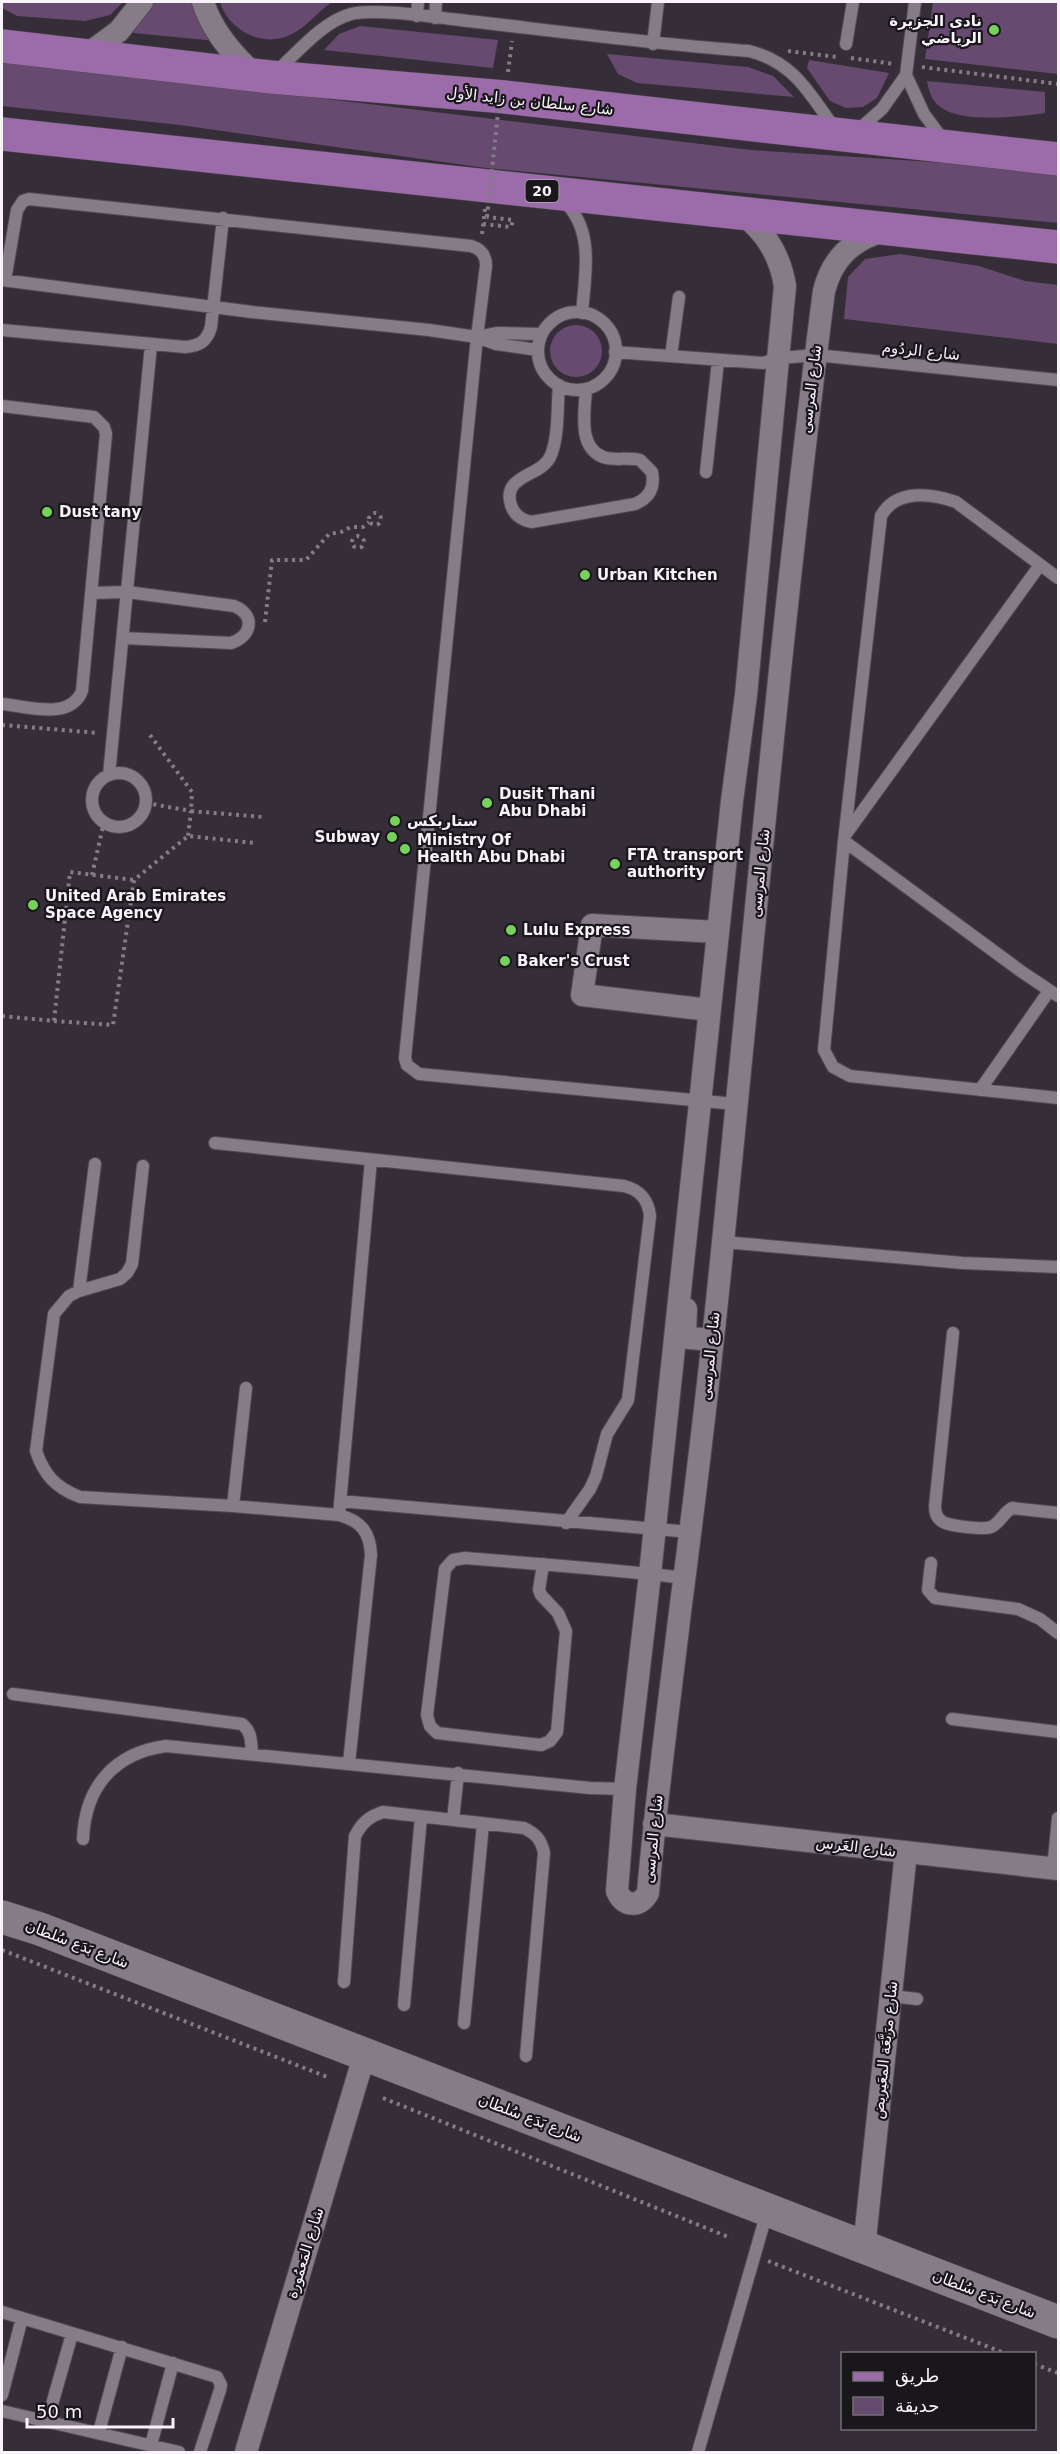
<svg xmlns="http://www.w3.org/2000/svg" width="1060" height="2454" font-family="'DejaVu Sans',Cairo,sans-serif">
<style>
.green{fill:#674a6f}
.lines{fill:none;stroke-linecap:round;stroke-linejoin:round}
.lane-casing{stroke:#524a53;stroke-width:14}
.street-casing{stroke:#524a53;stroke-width:24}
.secondary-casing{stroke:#524a53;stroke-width:34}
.primary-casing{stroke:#524a53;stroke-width:34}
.path{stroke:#847c86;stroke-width:4;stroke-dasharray:3 4.5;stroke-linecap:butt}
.lane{stroke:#867c88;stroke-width:12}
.street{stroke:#867c88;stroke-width:22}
.secondary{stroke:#867c88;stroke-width:33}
.primary{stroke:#9c6ba9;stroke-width:33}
.path-bridge{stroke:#847c86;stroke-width:4;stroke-dasharray:3 4.5;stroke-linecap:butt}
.poi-dot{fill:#76d25a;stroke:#1a171c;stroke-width:2}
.labels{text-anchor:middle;stroke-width:4.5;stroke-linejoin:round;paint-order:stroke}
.shield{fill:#1a171c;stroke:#b5b0b7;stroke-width:1.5}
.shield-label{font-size:14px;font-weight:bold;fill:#f8f2f9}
.poi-label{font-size:15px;font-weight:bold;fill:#f8f2f9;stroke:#1a171c;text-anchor:start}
.street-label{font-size:15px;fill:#f8f2f9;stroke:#1a171c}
</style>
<rect width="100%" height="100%" fill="#352d38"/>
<path class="green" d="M2,2h121l-13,13 -25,6 -68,-5 -15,-8z
M153,2h42l21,39 -82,-8 -3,-3z
M220,2h112c-14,9 -24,24 -40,32 -28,15 -63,-3 -72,-32z
M933,2h125v72l-133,-15z
M360,26l138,14 -5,28 -169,-18 15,-16z
M607,54l141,13 25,9 21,21 -157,-14 -19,-9z
M809,60l80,13 -12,25 -14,9 -17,1 -16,-7 -23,-33z
M2,63l76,6 673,81 226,15 81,11v47l-572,-55 -306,-43 -178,-19z
M927,81l118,11v21c-27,4 -84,11 -106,-7 -8,-7 -10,-15 -12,-25z
M900,254l79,12 46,15 33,4v59l-214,-25 4,-42 17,-18z
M550 351a26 26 0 1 1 52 0a26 26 0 1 1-52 0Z"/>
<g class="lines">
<defs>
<path id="lane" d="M417,16l1,-14
M435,18l1,-16
M653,44l5,-42
M846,44l7,-42
M276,72c22,-20 46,-50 75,-58 24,-6 82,3 109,6 96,11 192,24 289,31 45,11 61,43 86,78
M906,75l18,39 20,27
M857,131l25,-22 24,-34 9,-73
M564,201c31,30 21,73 18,112
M2,280l250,32 177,18 48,7 19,7 42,6
M5,280l12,-70 6,-9 6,-2 442,47c10,3 15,9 15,20l-9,71 -72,721 2,7 12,9 316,30
M538 351a39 39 0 1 1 78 0a39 39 0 1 1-78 0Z
M2,330l183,17c15,-1 22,-6 26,-20l12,-109
M477,337l21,-4 44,1
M615,352l148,11 17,-5 36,-3 242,25
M671,356l8,-59
M559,385c-2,22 0,50 -8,70 -8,22 -50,19 -40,50 3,10 11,15 20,17l104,-18c14,-6 20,-16 17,-32l-12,-12c-12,-3 -26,1 -37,-3 -26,-10 -18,-47 -17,-68
M2,406l92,11 10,10 2,7 -24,257c-12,30 -55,15 -80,13
M706,472l12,-111
M1058,578l-102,-76c-26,-9 -60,-13 -75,14l-37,325 -20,209 9,17 17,9 208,22
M91,593l36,-1 107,14c22,9 18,30 -3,37l-108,-5
M92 800a27 27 0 1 1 54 0a27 27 0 1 1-54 0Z
M109,775l42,-430
M846,834l194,-269
M844,841l178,131 36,24
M980,1090l69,-99
M215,1143l409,43c16,4 24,13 26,30l-22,184 -21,34 -11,42 -6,13 -24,34
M143,1166l-11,98 -5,9 -7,6 -41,12 -10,5 -15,18 -18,137c8,24 20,37 44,46l153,9 106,9c22,6 31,17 32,40l-22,208
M723,1242l240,21 95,4
M79,1291l16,-127
M953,1333l-18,173c0,7 2,13 8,16 7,4 41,8 48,5 9,-4 12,-14 21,-19l46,5
M340,1501l350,31
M233,1506l13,-118
M339,1515l32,-355
M931,1563l-3,27 7,8 83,11 22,10 18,14
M543,1564l-4,26 2,5 17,18 8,18 -9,101 -7,9 -9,4 -104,-12 -7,-7 -3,-11 18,-146 8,-9 12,-2c73,6 147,11 220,20
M13,1694l229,30c10,8 9,18 10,30
M952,1719l106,13
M453,1820l5,-47
M83,1839c2,-52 31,-86 83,-93l424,42 35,1
M1053,1869l5,-51
M344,1982l11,-146c7,-13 13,-19 28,-24l141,16c12,6 17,11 20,25l-18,203
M891,1996l26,3
M404,2005l17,-188
M464,2023l19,-199
M2,2312l215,65 4,8 -1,5 -20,62
M2,2395l20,-77
M2,2411l177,41
M47,2422l25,-88
M99,2432l23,-85
M151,2445l22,-82
M698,2452l69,-240"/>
<path id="street" d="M203,2c9,29 29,52 51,72
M85,56l34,-25 23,-29
M741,213c25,19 39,42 44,73l-39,409 -14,106 -82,773 -25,215 -8,102c7,16 22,17 31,2 8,-94 21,-188 32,-281 16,-123 31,-247 43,-370 32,-317 60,-635 101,-951 8,-32 27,-50 58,-60
M709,1010l-127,-15 10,-70 125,7
M686,1309l-1,24 4,5 23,2
M654,1824l404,45
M864,2248l42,-396
M246,2452l119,-399"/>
<path id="secondary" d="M2,1917l38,12 1018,393"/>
<path id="primary" d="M2,46l269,31 234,20 553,62
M2,134l1056,113"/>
</defs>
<use href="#lane" class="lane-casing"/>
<use href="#street" class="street-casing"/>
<use href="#secondary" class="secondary-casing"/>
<use href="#primary" class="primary-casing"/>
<path class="path" d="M788,51l49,6
M851,58l43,6
M922,67l136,17
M508,72l4,-31
M483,224l28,3 2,-7 -26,-3
M482,234l3,-25
M369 519a6 6 0 1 1 12 0a6 6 0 1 1-12 0Z
M352 542a6 6 0 1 1 12 0a6 6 0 1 1-12 0Z
M265,622l7,-62h34l23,-26 12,-2 10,-5h12l6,-5
M2,725l97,8
M150,735l42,57 -1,19 72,6
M146,803l45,8 -3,25
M92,875l12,-53
M2,1016l52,5 16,-149 64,8
M54,1021l59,4 21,-145 54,-44 67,7
M2,1950l328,128
M383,2098l348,140
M768,2261l239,93
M1034,2364l24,9"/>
<use href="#lane" class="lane"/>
<use href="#street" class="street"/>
<use href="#secondary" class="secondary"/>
<use href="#primary" class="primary"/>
<path class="path-bridge" d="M487,217l14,-133"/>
</g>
<g class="poi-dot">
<circle cx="994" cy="30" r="6"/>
<circle cx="47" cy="512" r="6"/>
<circle cx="585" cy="575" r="6"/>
<circle cx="487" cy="803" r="6"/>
<circle cx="395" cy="821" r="6"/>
<circle cx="392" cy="837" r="6"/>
<circle cx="405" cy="849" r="6"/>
<circle cx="615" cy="864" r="6"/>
<circle cx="33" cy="905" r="6"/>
<circle cx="511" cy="930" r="6"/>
<circle cx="505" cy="961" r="6"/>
</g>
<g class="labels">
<rect class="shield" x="525.5" y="180" width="33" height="22" rx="4.5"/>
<g class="shield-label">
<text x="542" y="196">20</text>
</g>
<g class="poi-label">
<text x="982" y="26" text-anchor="end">نادى الجزيرة<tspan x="982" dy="17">الرياضي</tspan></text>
<text x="59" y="517">Dust tany</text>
<text x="597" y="580">Urban Kitchen</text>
<text x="499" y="799">Dusit Thani<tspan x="499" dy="17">Abu Dhabi</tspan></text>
<text x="407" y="826">ستاربكس</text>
<text x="380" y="842" text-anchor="end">Subway</text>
<text x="417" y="845">Ministry Of<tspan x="417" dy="17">Health Abu Dhabi</tspan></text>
<text x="627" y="860">FTA transport<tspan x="627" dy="17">authority</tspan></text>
<text x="45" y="901">United Arab Emirates<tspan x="45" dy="17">Space Agency</tspan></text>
<text x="523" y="935">Lulu Express</text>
<text x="517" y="966">Baker's Crust</text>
</g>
<g class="street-label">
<text transform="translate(530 101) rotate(6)" y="5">شارع سلطان بن زايد الأول</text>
<text transform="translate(921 351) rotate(6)" y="5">شارع الردُوم</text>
<text transform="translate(811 389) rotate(-83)" y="5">شارع المرسى</text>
<text transform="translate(760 873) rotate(-84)" y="5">شارع المرسى</text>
<text transform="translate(710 1356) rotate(-84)" y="5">شارع المرسى</text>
<text transform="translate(653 1839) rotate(-84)" y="5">شارع المرسى</text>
<text transform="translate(856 1847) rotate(7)" y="5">شارع الغَرس</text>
<text transform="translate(77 1944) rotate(21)" y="5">شارع بَدَع سُلطان</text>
<text transform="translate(885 2050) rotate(-84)" y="5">شارع مرَبَّعَة المعَيريض</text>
<text transform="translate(530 2118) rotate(21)" y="5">شارع بَدَع سُلطان</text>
<text transform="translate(305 2253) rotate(-73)" y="5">شارع المَعمُورة</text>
<text transform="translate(984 2294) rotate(21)" y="5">شارع بَدَع سُلطان</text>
</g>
</g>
<rect width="1060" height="2454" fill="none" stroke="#f8f2f9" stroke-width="6"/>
<rect x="841" y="2352" width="195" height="78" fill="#1a171c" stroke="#736f74" stroke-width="1.5"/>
<rect x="853" y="2372" width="30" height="9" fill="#9c6ba9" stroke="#736f74" stroke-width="1.5"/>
<text x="895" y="2382" font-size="18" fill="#f8f2f9">طريق</text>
<rect x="853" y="2397" width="30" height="18" fill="#674a6f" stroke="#736f74" stroke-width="1.5"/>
<text x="895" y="2412" font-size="18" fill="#f8f2f9">حديقة</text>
<path d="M27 2418v9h146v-9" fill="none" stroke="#f8f2f9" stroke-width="3"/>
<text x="36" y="2418" font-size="18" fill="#f8f2f9" stroke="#1a171c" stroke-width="4.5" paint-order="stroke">50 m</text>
</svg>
